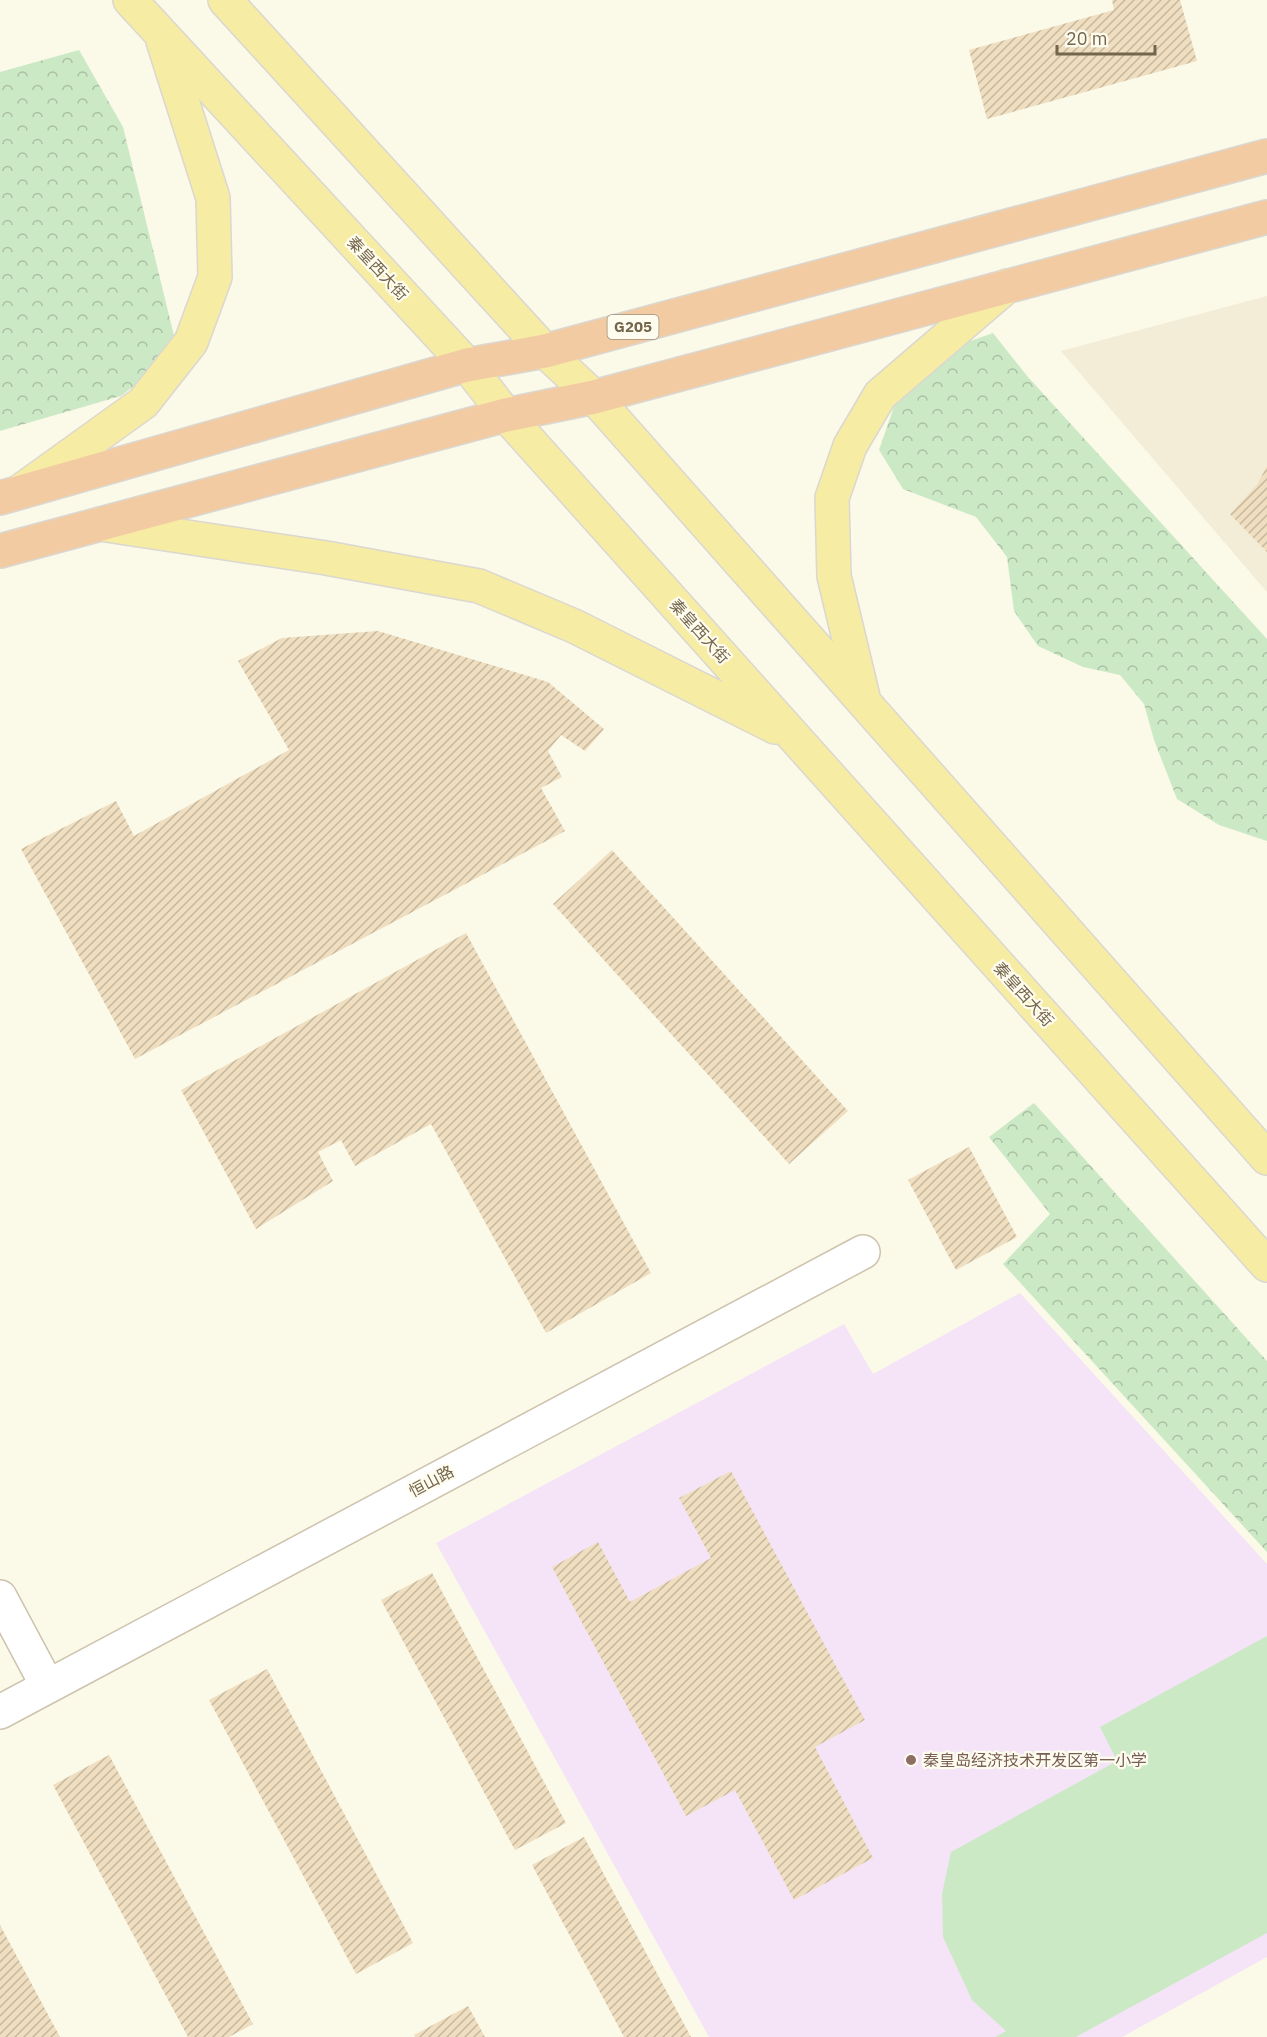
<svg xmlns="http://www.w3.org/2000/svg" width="1267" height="2037" font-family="'IBM Plex Sans','Noto Sans SC',sans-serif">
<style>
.residential{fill:#f3ecd6}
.education{fill:#f5e4f8}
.forest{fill:url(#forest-crowns)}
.pitch{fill:#cce9c6}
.building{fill:url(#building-hatch)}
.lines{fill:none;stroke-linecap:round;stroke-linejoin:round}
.minor-casing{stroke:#cdc3ae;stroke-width:36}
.major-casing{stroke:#dbd7d1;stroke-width:36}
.highway-casing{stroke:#dbd7d1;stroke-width:36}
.minor{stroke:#fff;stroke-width:33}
.major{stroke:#f6eca4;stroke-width:33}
.highway{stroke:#f2cba2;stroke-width:33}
.education-dot{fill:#8d6e63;stroke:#fefcee;stroke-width:2}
.labels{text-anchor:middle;stroke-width:4.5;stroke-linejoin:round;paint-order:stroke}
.shield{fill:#fefcee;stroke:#9d927d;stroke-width:1.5}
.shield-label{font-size:15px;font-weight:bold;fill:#74654d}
.street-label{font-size:16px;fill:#74654d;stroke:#fefcee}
.education-label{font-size:16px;fill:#785e54;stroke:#fefcee;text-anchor:start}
</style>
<defs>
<pattern id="forest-crowns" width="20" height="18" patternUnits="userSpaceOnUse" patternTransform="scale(1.5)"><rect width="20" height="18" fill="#cce9c6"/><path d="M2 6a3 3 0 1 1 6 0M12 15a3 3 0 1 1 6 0" fill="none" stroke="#aac0a3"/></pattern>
<pattern id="building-hatch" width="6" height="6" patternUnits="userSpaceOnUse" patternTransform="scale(1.5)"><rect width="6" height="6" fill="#efdfc0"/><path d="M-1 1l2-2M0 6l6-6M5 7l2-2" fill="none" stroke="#c6b89e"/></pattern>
</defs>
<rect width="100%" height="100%" fill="#fbf9e8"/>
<path class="residential" d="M1267,296v296l-206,-241z"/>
<path class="education" d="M1020,1293l247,271v393l-145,80h-413l-273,-494 408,-219 29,50z"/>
<path class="forest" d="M79,50l44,77 55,225 -57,44 -121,35v-359z
M993,333l35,44 239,262v202l-48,-16 -42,-26 -23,-59 -10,-36 -24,-29 -37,-8 -45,-21 -24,-35 -7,-54 -31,-40 -73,-28 -24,-39 30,-87z
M1034,1103l233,258v191l-264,-288 47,-50 -61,-77z"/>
<path class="pitch" d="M1267,1636v297l-191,104h-81l11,-6 -34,-31 -29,-63 -1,-43 9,-42 166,-91 -17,-34z"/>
<path class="building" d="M1112,0h68l17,61 -210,58 -18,-69 145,-40z
M1267,466v86l-37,-38 27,-29z
M378,631l170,51 56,47 -19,22 -24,-16 -13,16 14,26 -21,11 24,43 -430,228 -114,-210 95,-48 18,35 155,-86 -51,-89 44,-23z
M612,850l236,261 -59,53 -236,-260z
M466,933l185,340 -105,60 -115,-209 -76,42 -14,-26 -23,12 15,29 -77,48 -75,-139z
M969,1147l48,90 -61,33 -48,-90z
M731,1471l134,249 -50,27 58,111 -79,42 -59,-110 -49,26 -134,-249 46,-25 32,60 81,-44 -32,-60z
M432,1573l134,250 -51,27 -134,-250z
M267,1669l146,274 -57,31 -147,-274z
M109,1755l144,269 -24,13h-41l-135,-252z
M584,1837l107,200h-67l-92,-172z
M0,1925l60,112h-60z
M468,2006l17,31h-70l-1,-2z"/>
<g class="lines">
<defs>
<path id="minor" d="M0,1597l47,88
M0,1712l863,-460"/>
<path id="major" d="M130,0l337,365 39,50 761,850
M225,0l320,351 49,46 673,761
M22,490l121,-87 48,-61 24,-65 -2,-79 -50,-157
M100,524l226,34 153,28 95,40 201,101
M863,697l-29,-121 -2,-78 18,-52 30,-51 127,-109"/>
<path id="highway" d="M0,498l467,-133 78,-14 722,-195
M0,551l506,-136 88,-18 673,-180"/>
</defs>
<use href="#minor" class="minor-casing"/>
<use href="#major" class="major-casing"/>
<use href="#highway" class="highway-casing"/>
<use href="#minor" class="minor"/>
<use href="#major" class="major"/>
<use href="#highway" class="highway"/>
</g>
<circle class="education-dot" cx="911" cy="1760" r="6"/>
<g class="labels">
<rect class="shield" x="607.5" y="315" width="51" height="24" rx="4.5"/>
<g class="shield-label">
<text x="633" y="332">G205</text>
</g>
<g class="street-label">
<text transform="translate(378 268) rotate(47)" y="6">秦皇西大街</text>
<text transform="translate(700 631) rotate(48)" y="6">秦皇西大街</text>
<text transform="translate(1024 994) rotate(48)" y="6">秦皇西大街</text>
<text transform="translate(431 1481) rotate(-28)" y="6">恒山路</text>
</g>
<g class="education-label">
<text x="923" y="1766">秦皇岛经济技术开发区第一小学</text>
</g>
</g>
<path d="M1057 45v9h98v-9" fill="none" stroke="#74654d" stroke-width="3"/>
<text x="1066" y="45" font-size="18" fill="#74654d" stroke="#fefcee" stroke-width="4.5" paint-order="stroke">20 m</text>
</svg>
